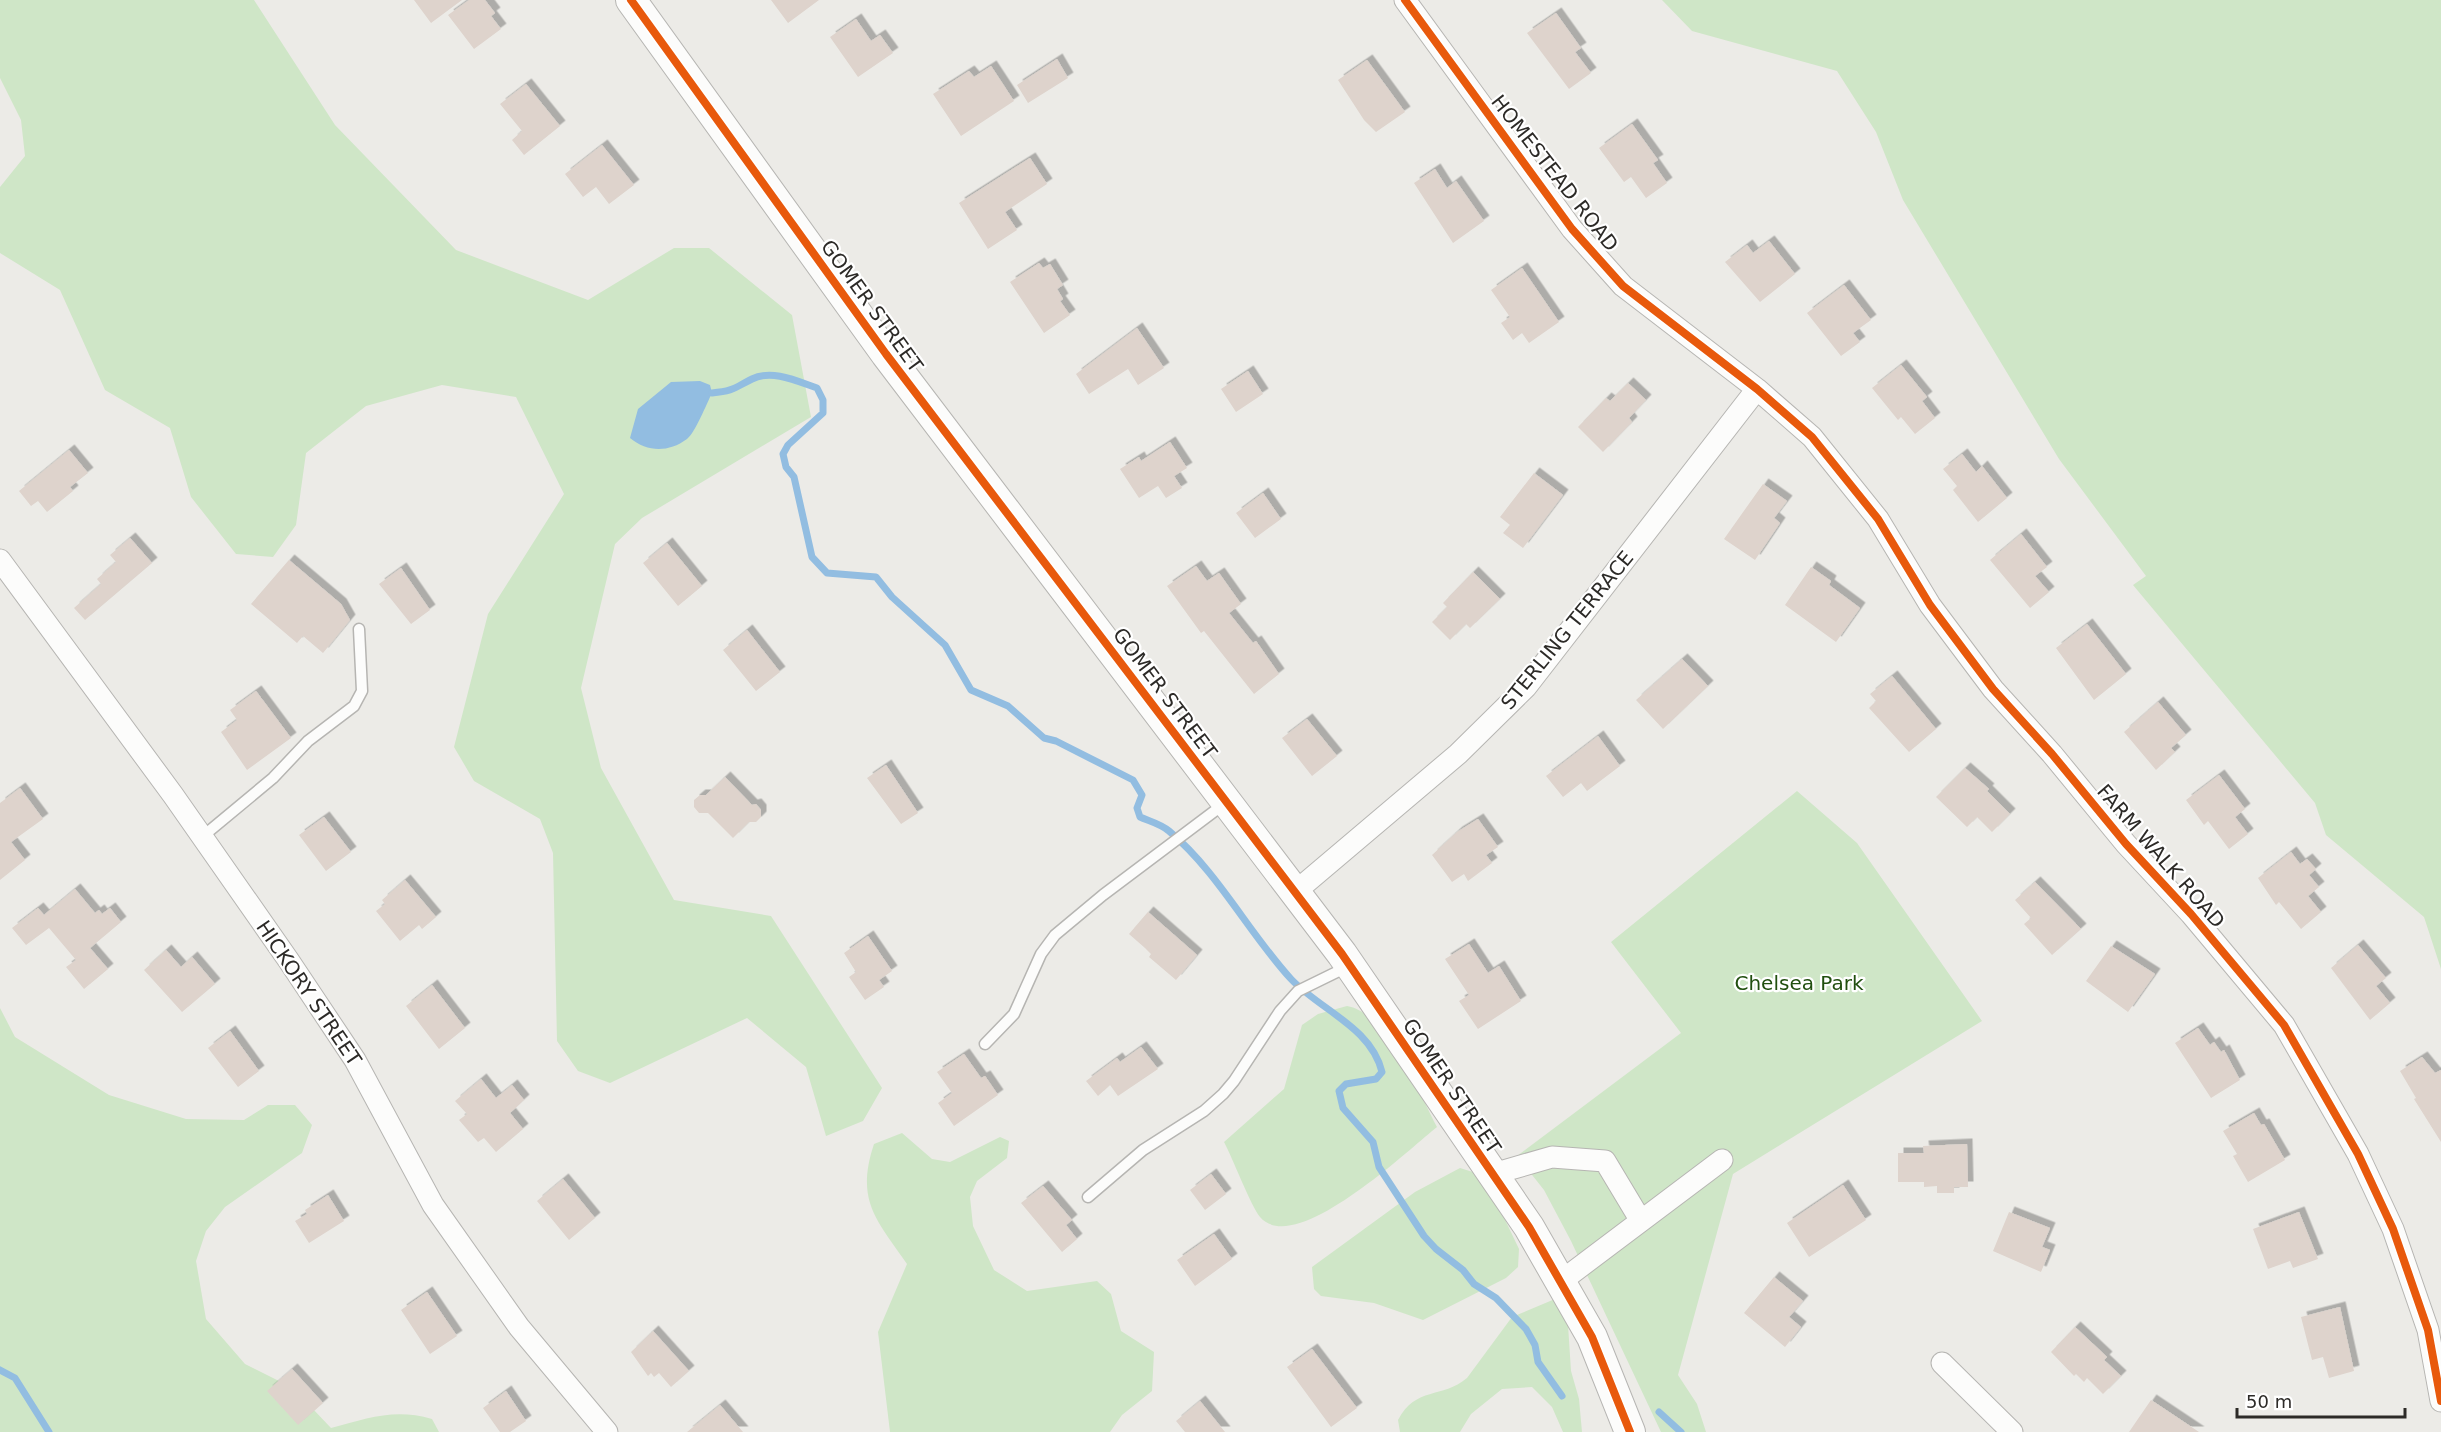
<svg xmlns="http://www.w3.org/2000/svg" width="2441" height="1432" font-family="'DejaVu Sans',sans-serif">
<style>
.green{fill:#cfe6c7}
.water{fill:#92bde1}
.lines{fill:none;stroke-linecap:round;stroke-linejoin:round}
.stream{stroke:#92bde1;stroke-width:7}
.building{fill:#ded3cc;filter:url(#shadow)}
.lane-casing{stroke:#b6b5b2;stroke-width:13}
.street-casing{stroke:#b6b5b2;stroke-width:23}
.secondary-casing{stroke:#b6b5b2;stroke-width:32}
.lane{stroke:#fcfcfb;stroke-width:10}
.street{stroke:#fcfcfb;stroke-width:21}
.secondary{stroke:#fcfcfb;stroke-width:30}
.cycleway-casing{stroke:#fff;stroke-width:11}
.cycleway{stroke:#e8590c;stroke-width:8}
.labels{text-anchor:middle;stroke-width:4.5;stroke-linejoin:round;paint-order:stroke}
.street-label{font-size:20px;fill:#2c2a27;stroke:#fff}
.park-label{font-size:20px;fill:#214f0f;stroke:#fff}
</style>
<defs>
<filter id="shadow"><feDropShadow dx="5.5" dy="-5.5" stdDeviation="0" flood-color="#0004"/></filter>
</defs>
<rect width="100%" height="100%" fill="#ecebe7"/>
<path class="green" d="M0,0h254l81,125 121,125 132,50 86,-52h35l83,67 19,102 -169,101 -27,26 -34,144 20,80 73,132 97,16 111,172 -19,33 -37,15 -20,-69 -59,-49 -137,65 -32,-12 -21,-30 -4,-188 -13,-34 -66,-38 -20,-34 34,-133 76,-120 -48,-97 -74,-12 -76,21 -60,47 -10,72 -23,32 -37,-3 -45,-57 -21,-69 -65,-38 -45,-100 -60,-37v-66l25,-31 -4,-36 -21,-42z
M1662,0h779v969l-17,-52 -98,-82 -11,-32 -182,-218 13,-9 -87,-117 -156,-259 -27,-68 -39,-61 -145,-40z
M1797,791l60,52 125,178 -249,153 -55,201 19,29 9,28h-45l-90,-191 -27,-51 -27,-34 164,-123 -70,-91z
M1347,1006c41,7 72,87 90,121 -29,23 -142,131 -177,90 -10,-13 -27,-58 -36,-75l60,-53 18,-64 16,-11z
M0,1008l15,29 94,58 77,24 58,1 24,-15h27l17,20 -10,28 -77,54 -19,24 -10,30 10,58 39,45 48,24 38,40c37,-10 64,-20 101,-9l7,13h-439z
M902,1133l30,26 18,3 50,-25 9,4 -2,17 -30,23 -7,16 3,29 21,44 33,21 70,-10 14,13 10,37 33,21 -2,39 -30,24 -12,17h-220l-12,-100 29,-68c-30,-44 -52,-63 -33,-120z
M1460,1168l19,6 8,8 32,67 -1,18 -12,11 -83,42 -49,-17 -53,-7 -7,-7 -2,-22 103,-75z
M1555,1299l13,26 3,46 8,28 3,33h-19l-11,-25 -20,-20 -30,2 -31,25 -11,18h-60l-2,-12c18,-34 44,-21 69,-42l45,-61z"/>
<path class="water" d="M700,381l10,4 2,8c-5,10 -17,40 -25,46 -19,14 -40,13 -57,-1l8,-29 33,-27z"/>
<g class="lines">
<path class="stream" d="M712,393c22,-2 22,-5 40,-14 20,-10 45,2 65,9l6,12v13l-35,32 -5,9 3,13 8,10 18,80 15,16 49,4 16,20 53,48 26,45 37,16 36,32 12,3 77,39 9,15 -5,13 3,9c9,4 21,7 29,14 49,41 79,101 122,148 29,31 80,48 91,93l-6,7 -30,5 -7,7 4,17 30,34 6,25 45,69 12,13 27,21 11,14 22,14 30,31 9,16 3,17 24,34
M0,1370l15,8 34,54
M1659,1412l22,20"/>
</g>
<path class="building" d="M414,0h48l-31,23z
M469,0h16l10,13 -4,3 10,13 -27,20 -26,-34z
M771,0h48l-31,23z
M1556,13l25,35 -6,4 16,21 -22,16 -42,-56z
M856,19l15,22 9,-6 13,18 -35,24 -28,-40z
M1057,59l11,19 -40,25 -11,-18z
M1367,60l38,52 -29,20 -12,-12 -26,-40z
M991,66l23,35 -53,35 -28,-42 36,-23 5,6z
M526,84l34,42 -36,29 -12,-15 10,-9 -22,-27z
M1632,124l26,36 -5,3 14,20 -21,15 -15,-21 -7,5 -25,-34z
M602,145l32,40 -25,19 -13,-17 -13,10 -18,-23z
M1030,158l17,26 -42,28 12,18 -29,19 -29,-46z
M1435,169l12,19 9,-7 28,40 -31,22 -39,-60z
M1769,241l26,33 -35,28 -35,-40 22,-17 6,8z
M1039,263l4,5 7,-4 13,21 -6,4 6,10 -3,2 10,14 -26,18 -34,-51z
M1522,268l37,54 -30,21 -7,-10 -9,7 -12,-17 9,-6 -19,-27z
M1844,285l27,35 -18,13 7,9 -19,14 -34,-43z
M1137,328l27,40 -26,17 -10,-16 -39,25 -13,-20z
M1901,365l26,32 -5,4 13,17 -20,16 -14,-17 -3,3 -26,-32z
M1248,371l15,23 -27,18 -15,-23z
M1628,383l18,17 -17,18 3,4 -29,30 -25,-25 28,-29 4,3z
M1170,442l17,26 -13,8 8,12 -16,10 -8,-12 -19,12 -19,-29 19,-12 2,4z
M69,450l19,23 -18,14 3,4 -26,21 -9,-11 -7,5 -12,-15z
M1962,454l14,18 6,-6 25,32 -29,24 -25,-32 4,-4 -14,-17z
M1534,473l29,22 -40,53 -20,-15 7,-8 -10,-8z
M1763,484l24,17 -13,17 6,5 -25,37 -31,-21z
M1263,493l18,26 -26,19 -19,-25z
M2021,534l26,33 -12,9 14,16 -19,16 -40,-48z
M130,538l22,25 -67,57 -11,-12 27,-24 -4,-5 19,-17 -6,-7z
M667,543l35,43 -24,20 -35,-43z
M289,560l52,44 9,16 -27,33 -20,-17 -6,7 -46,-39z
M1196,566l11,15 12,-8 22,31 -12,9 24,30 3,-2 23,33 -25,20 -50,-63 -3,2 -34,-47z
M1811,567l20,14 -2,4 31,23 -24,34 -51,-37z
M401,568l29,42 -19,14 -32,-40z
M1473,572l27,27 -30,29 -4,-4 -16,16 -18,-18 15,-15 -4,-4z
M2087,624l39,50 -32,26 -38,-52z
M747,630l33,42 -24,19 -33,-41z
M1682,659l26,27 -45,43 -27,-29z
M1892,676l44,53 -27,23 -40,-44 7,-7 -6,-7z
M256,691l35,47 -44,32 -26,-38 16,-12 -7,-10z
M2158,702l28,33 -15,13 4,4 -19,18 -32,-38z
M1307,719l30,37 -25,20 -30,-38z
M1598,736l22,30 -33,25 -6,-8 -18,14 -17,-21z
M886,765l32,48 -17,11 -34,-46z
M1965,768l24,21 -2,2 23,23 -18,18 -15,-15 -10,10 -31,-30z
M2219,775l26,34 -10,8 13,17 -19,15 -21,-28 -4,4 -18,-25z
M725,777l27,28 4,-1 5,6v7l-5,5h-7l-16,16 -25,-25h-9l-5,-6v-7l6,-5h6z
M20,788l23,31 -32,23 14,18 -25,20v-77z
M324,817l27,35 -25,19 -27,-36z
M1478,819l20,28 -12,8 6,8 -24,18 -4,-7 -12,8 -20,-27 25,-23z
M2291,852l9,12 7,-5 9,10 -7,6 10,12 -11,9 13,16 -20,17 -22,-27 -3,3 -18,-27z
M405,880l31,37 -14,12 -3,-4 -19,16 -24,-30 9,-7 -3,-4z
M2035,882l46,47 -29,26 -28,-31 7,-6 -16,-18z
M75,889l20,24 4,-3 3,4 8,-6 11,14 -31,26 18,21 -24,20 -18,-22 10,-7 -27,-32 -23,17 -14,-17 26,-20 6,7z
M1148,912l49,43 -21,25 -27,-23 2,-3 -6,-6 -16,-14z
M868,936l24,35 -13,9 5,7 -19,13 -16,-23 7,-5 -12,-19z
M1469,944l19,29 11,-7 22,35 -43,28 -19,-28 10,-6 -24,-36z
M2358,945l28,33 -10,8 14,17 -20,17 -39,-52z
M2111,946l44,28 -27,38 -42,-31z
M166,950l15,17 11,-10 23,27 -33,28 -38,-42z
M432,985l33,43 -26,21 -33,-43z
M2198,1028l12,17 4,-3 7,10 3,-2 16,30 -29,18 -36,-55z
M230,1031l29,40 -21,16 -30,-39z
M1141,1047l17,22 -40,27 -8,-11 -12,11 -12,-15 31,-23 3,4z
M964,1054l17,24 4,-2 13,19 -44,31 -16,-23 14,-10 -15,-21z
M2422,1057l13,16 6,-3v72l-27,-43 2,-1 -16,-27z
M481,1079l15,19 16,-13 12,15 -14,13 13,16 -27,23 -12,-14 -6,4 -19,-22 8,-6 -12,-13z
M2254,1113l7,12 3,-1 21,36 -37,22 -15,-26 4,-2 -14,-23z
M1967,1144l1,43h-14v6h-17v-7l-13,1v-5h-26v-29h26l-1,-7z
M1211,1174l15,20 -21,16 -15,-20z
M563,1179l32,39 -26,22 -32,-39z
M1843,1185l23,35 -57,37 -22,-34z
M1043,1186l29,34 -6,5 11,14 -15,13 -41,-49z
M328,1195l16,26 -35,22 -14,-22 12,-7 -2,-4z
M2009,1212l41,16 -8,19 8,3 -9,22 -48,-21z
M2299,1212l19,47 -25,9 -3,-7 -22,8 -15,-40z
M1214,1234l18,25 -37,27 -18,-26z
M1774,1277l29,24 -14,16 12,10 -16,20 -41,-34z
M427,1292l30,44 -27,18 -29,-44z
M2340,1307l14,64 -25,7 -6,-21 -11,3 -11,-43z
M2075,1327l32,30 -3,3 17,16 -18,18 -16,-16 -3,4 -8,-8 -2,2 -23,-24z
M653,1331l36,40 -18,16 -12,-14 -5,4 -3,-4 -3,3 -17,-24z
M1312,1349l45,59 -26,19 -44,-60z
M292,1369l31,34 -25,22 -31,-34z
M506,1391l20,30 -16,11h-10l-17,-24z
M2151,1400l48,32h-70z
M1200,1401l25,31h-40l-9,-11z
M720,1405l23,27h-56z"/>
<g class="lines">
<defs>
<path id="lane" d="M202,837l71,-59 35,-37 46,-35 8,-15 -3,-62
M985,1044l29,-30 27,-60 14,-19 48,-40 121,-91
M1088,1197l55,-47 61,-39 19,-17 11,-13 46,-70 18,-20 49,-24"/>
<path id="street" d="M1405,0l167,229 51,57 134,103 55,48 66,82 52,86 63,84 59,65 74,90 65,70 93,111 74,129 35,75 35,101 13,71
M0,560l173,235 116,166 66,99 78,145 86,122 88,105
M1295,892l163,-138 68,-67 231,-298
M1493,1174l59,-17 53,4 36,60
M1560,1282l162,-122
M1942,1363l70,69"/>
<path id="secondary" d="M631,0l255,354 456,600 187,273 63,110 38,95"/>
</defs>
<use href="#lane" class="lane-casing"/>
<use href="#street" class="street-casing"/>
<use href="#secondary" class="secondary-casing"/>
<use href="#lane" class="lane"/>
<use href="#street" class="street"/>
<use href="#secondary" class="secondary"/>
<defs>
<path id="cycleway" d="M631,0l255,354 456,600 187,273 63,110 38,95
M1405,0l167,229 51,57 134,103 55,48 66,82 52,86 63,84 59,65 74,90 65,70 93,111 74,129 35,75 35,101 13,71"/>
</defs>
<use href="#cycleway" class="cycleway-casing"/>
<use href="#cycleway" class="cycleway"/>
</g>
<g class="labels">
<g class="street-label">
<text transform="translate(1555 173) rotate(52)" y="7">HOMESTEAD ROAD</text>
<text transform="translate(872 306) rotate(54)" y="7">GOMER STREET</text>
<text transform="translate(1567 630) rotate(-51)" y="7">STERLING TERRACE</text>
<text transform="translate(1165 693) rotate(53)" y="7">GOMER STREET</text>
<text transform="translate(2161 856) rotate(49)" y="7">FARM WALK ROAD</text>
<text transform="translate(309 993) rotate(56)" y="7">HICKORY STREET</text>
<text transform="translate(1452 1086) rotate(56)" y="7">GOMER STREET</text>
</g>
<g class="park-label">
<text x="1799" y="990">Chelsea Park</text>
</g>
</g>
<path d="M2237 1408v9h168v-9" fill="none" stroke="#2c2a27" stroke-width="3"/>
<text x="2246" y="1408" font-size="18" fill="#2c2a27" stroke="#ffffff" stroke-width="4.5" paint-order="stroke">50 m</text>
</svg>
